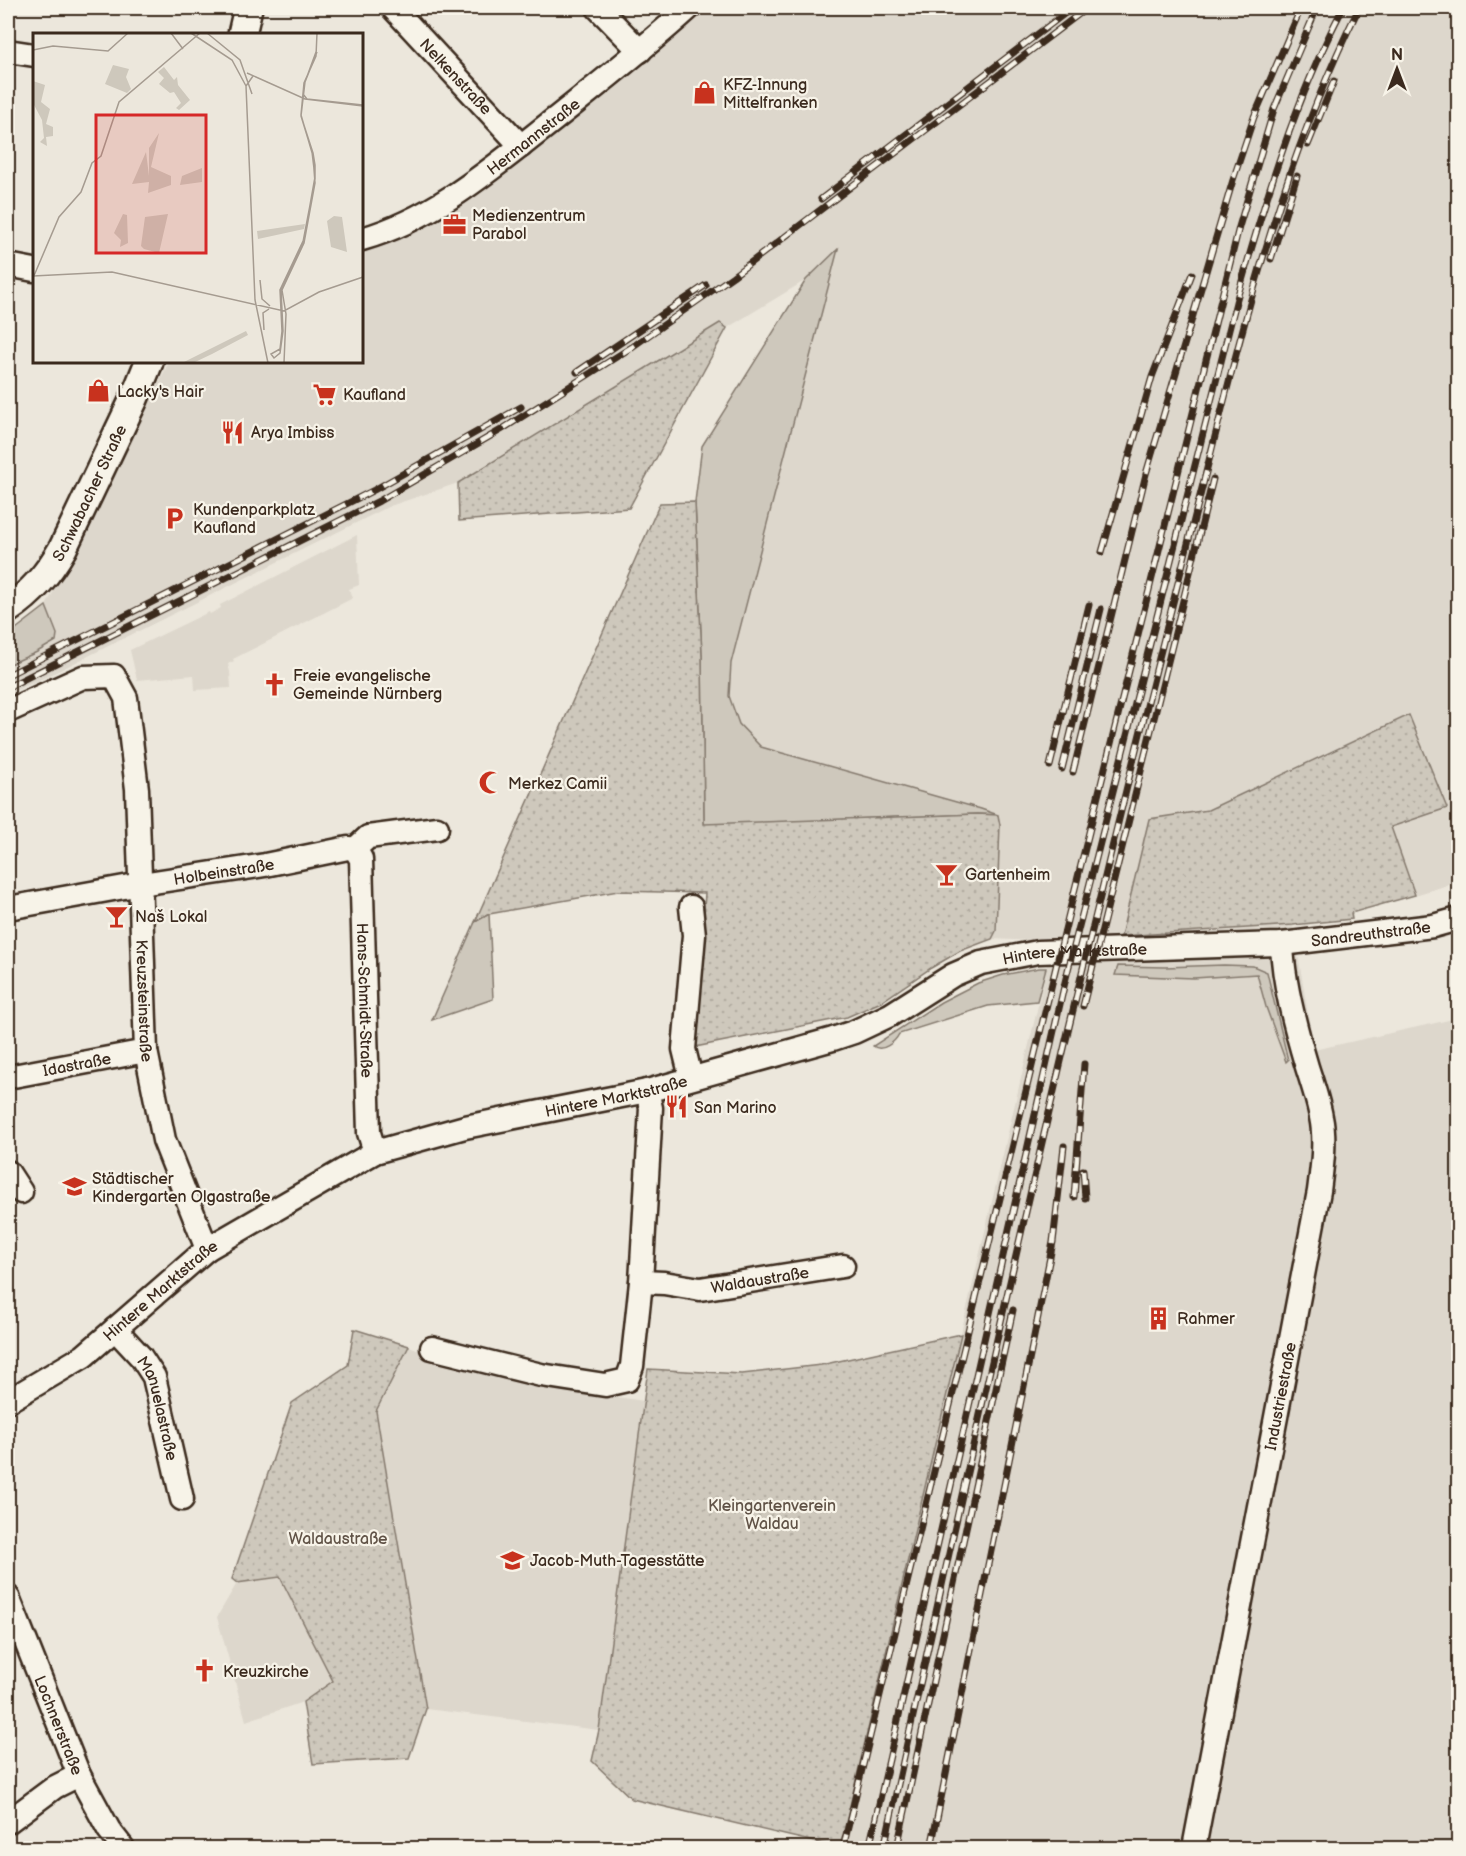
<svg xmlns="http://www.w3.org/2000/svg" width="1466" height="1856" font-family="'Balsamiq Sans',sans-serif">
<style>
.built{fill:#ddd7cc}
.grass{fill:#cec8bc;stroke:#84796d;stroke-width:1.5}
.park{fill:url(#park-dots);stroke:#84796d;stroke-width:1.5}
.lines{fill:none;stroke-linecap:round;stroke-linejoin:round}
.minor-casing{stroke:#3b2a1e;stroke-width:27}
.major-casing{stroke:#3b2a1e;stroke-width:32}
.minor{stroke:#f7f3e8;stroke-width:22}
.major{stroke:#f7f3e8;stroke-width:27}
.rail-casing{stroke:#3b2a1e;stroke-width:7}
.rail{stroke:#f7f3e8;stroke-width:4.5;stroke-dasharray:14;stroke-linecap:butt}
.labels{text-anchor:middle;stroke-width:4.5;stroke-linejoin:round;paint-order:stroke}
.street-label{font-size:16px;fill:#3b2a1e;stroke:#f7f3e8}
.poi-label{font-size:16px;fill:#3b2a1e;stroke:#f7f3e8;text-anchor:start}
.park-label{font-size:16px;fill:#605246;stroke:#f7f3e8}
.inset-road{fill:none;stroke:#a59b90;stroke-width:1.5}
.view{fill:#d62828;fill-opacity:0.15;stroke:#d62828;stroke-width:3}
.inset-edge{fill:none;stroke:#3b2a1e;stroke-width:3}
</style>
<defs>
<pattern id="park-dots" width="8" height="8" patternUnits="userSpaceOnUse" patternTransform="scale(1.5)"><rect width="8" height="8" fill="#cec8bc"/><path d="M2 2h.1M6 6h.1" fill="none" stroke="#b2aca1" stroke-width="1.8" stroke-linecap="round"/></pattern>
</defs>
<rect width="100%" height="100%" fill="#ece7dc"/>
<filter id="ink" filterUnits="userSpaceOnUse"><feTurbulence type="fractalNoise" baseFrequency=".0167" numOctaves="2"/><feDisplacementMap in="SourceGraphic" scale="12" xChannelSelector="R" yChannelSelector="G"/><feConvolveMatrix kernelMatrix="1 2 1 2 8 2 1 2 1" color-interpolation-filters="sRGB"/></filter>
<g filter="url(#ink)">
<path class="built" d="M703,8h755v874l-43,13 -25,-68 57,-19 -39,-93 -200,95 -59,9 -28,117 172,-11 21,125 144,-32v830h-618l213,-906 -61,-3 4,-8 4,-106 -2,-10 -17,-6 -220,-62 -22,-23 -10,-28 2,-33 106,-413 -31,30 -79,48 -7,-5 -262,160 -68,23 -342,170 -40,18v-37l49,-25 -11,-26 123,-244h193v-123h20l264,-179z
M357,535l2,50 -10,4 4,9 -120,61 1,2 -6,3 2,8 1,16 -36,2 -1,-15 -57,5 -7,-30 79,-38 1,2 11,-6 -1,-3z
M409,1346l40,15 75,22 120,18 -45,329 -173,-21 -50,-298z
M280,1577l53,104 -30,21 -57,19 -29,-104 20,-34z"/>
<path class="grass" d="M838,249l-107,414 -2,33 10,28 22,23 220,62 17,6 -21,-1 -273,11 -2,-169 -7,-154 7,-56 104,-166z
M46,606l11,28 -1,7 -19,11 -29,13v-30z
M489,914l4,85 -61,21 43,-98z
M1224,965l29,1 14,6 20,84 1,4 -2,2 -20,-55 -9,-33 -63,4 -79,-3 3,-9 47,1z
M1039,968h7l-9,33 -49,5 -89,28c-4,8 -17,19 -26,12l68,-44 37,-19 25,-8z"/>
<path class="park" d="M720,323l7,5 -98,180 -170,13 -1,-38z
M695,502l7,154 2,168 273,-10 21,1 2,10 -4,106 -4,8 -32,12 -29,17 -50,34 -34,15 -152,30 10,-154 -87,-2 -129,23 -14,8 185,-419z
M1409,715l38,93 -56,19 24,68 -64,18 1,6 -59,6 -172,11 28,-117 59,-9z
M354,1329l55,17 -33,65 50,298 -17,49 -96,6 -10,-62 30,-21 -53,-104 -43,6 -5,-4 60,-176 56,-38z
M961,1334l-121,514 -208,-49 -40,-38 7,-31 49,-361 94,5 79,-9z"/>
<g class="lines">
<defs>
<g id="minor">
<path id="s1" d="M393,8l128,138"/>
<path d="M598,8l42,43"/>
<path d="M8,51l26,4"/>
<path id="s2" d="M362,239c74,-21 133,-73 193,-120 45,-36 91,-72 134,-111"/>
<path d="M8,265l26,5"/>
<path id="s3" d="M8,711l75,-34 31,-1 12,22 11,91 9,262 18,89 43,109"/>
<path id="s4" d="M355,849l6,10 8,274 6,19"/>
<path d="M691,907l3,28 -10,114 7,29"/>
<path id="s5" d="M8,908l133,-24 124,-19 83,-17 7,1 13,-12 69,-9"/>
<path id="s6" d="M8,1077l138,-26"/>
<path d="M8,1172l13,20"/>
<path id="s7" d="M641,1282l23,1 36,6 143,-23"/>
<path id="s8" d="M115,1329l26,28 13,20 28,122"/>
<path d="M432,1348l109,27 64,10 22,-5 5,-14 9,-84 10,-174 -4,-17"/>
<path id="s9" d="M8,1401l76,-45 123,-107 168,-97 90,-25 182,-36 186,-52 21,-7 36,-17 63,-40 28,-12 57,-11 244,-8 151,-18 25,-7"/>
<path id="s10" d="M8,1597l71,178 30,55 14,18"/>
<path d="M8,1822l47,-35 24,-12"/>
<path id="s11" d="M1194,1848l125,-657c3,-24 7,-50 2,-74 -3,-17 -9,-34 -14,-50 -11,-37 -24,-84 -25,-123"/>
</g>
<g id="major">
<path d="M242,34l6,-26"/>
<path id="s12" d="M8,609c24,-16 40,-35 55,-61l71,-149 15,-37"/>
</g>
</defs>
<use href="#minor" class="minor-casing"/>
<use href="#major" class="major-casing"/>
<use href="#minor" class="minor"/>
<use href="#major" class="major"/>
<defs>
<path id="rail" d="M1308,145l26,-64
M821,199l251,-191
M1271,259l26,-83
M577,372l129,-87
M1102,552l50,-175 40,-103
M8,675l366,-185 147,-83
M8,687l371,-186 122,-71 131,-83 101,-71 354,-268
M1050,766l39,-161
M1062,769l39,-160
M1073,772l73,-298 87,-294 21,-63 47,-109
M1083,1006l130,-527
M1083,1170l2,28
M1074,1197l10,-133
M843,1848l225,-931 171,-690 35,-118 43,-101
M869,1848l196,-866 171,-680c28,-99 59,-203 107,-294
M884,1848c88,-401 177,-803 278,-1202 20,-80 41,-161 61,-241 35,-138 72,-269 136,-397
M897,1848l116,-538
M931,1848l122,-606 11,-96"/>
</defs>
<use href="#rail" class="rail-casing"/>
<use href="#rail" class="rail"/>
</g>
</g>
<defs>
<symbol id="shop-bare" viewBox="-9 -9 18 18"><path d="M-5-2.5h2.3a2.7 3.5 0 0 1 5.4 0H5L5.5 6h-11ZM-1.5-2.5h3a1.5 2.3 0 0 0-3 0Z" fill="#c8321e" stroke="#f7f3e8" stroke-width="2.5" paint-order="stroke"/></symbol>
<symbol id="office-bare" viewBox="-9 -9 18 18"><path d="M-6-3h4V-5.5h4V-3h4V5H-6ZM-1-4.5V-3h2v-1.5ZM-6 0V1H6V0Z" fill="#c8321e" stroke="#f7f3e8" stroke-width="2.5" paint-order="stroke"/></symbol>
<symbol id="supermarket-bare" viewBox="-9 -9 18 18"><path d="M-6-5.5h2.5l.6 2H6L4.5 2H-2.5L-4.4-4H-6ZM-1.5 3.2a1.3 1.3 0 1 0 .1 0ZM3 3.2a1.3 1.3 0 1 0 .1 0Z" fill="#c8321e" stroke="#f7f3e8" stroke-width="2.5" paint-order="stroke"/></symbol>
<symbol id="restaurant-bare" viewBox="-9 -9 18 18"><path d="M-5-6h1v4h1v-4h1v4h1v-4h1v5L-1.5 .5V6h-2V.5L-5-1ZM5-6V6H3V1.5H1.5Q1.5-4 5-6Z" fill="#c8321e" stroke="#f7f3e8" stroke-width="2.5" paint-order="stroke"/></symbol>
<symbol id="parking-bare" viewBox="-9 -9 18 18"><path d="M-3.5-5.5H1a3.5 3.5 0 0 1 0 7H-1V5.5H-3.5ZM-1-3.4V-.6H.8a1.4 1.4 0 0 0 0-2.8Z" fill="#c8321e" stroke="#f7f3e8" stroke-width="2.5" paint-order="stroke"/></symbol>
<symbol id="church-bare" viewBox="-9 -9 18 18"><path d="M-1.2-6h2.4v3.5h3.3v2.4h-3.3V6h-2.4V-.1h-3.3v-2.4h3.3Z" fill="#c8321e" stroke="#f7f3e8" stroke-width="2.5" paint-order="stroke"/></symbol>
<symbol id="mosque-bare" viewBox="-9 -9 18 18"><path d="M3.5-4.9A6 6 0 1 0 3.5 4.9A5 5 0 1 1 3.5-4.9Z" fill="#c8321e" stroke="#f7f3e8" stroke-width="2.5" paint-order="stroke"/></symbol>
<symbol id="bar-bare" viewBox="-9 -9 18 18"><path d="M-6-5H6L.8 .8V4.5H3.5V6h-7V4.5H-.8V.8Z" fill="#c8321e" stroke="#f7f3e8" stroke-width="2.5" paint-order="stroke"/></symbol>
<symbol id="school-bare" viewBox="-9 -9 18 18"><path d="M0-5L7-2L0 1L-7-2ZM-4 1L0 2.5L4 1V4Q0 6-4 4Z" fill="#c8321e" stroke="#f7f3e8" stroke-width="2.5" paint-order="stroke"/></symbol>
<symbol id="building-bare" viewBox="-9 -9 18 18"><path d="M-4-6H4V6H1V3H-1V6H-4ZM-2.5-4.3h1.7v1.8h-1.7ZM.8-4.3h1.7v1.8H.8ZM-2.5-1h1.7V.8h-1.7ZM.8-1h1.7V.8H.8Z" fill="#c8321e" stroke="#f7f3e8" stroke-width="2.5" paint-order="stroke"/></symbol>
</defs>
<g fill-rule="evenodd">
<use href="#shop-bare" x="688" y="76" width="33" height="33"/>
<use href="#office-bare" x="438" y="208" width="33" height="33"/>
<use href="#shop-bare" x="82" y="374" width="33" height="33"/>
<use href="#supermarket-bare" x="308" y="378" width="33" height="33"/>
<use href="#restaurant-bare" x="216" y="416" width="33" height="33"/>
<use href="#parking-bare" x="158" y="502" width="33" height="33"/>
<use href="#church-bare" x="258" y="668" width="33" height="33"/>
<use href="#mosque-bare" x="474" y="766" width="33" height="33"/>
<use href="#bar-bare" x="930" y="858" width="33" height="33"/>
<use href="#bar-bare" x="100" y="900" width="33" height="33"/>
<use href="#restaurant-bare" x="660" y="1090" width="33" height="33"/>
<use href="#school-bare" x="58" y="1170" width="33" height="33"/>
<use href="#building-bare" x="1142" y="1302" width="33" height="33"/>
<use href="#school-bare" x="496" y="1544" width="33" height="33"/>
<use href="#church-bare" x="188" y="1654" width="33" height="33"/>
</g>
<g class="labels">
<g class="street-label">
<text dy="6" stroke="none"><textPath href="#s1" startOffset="93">Nelkenstraße</textPath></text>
<text dy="6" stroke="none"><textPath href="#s2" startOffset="201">Hermannstraße</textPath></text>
<text dy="6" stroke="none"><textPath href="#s12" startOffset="144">Schwabacher Straße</textPath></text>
<text dy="6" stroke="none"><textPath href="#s5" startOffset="219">Holbeinstraße</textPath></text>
<text dy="6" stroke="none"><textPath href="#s9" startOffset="1476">Sandreuthstraße</textPath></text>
<text dy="6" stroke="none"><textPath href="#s9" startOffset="1179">Hintere Marktstraße</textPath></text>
<text dy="6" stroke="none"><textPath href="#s4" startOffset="153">Hans-Schmidt-Straße</textPath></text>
<text dy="6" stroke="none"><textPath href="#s3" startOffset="442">Kreuzsteinstraße</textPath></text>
<text dy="6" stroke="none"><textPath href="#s6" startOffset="70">Idastraße</textPath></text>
<text dy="6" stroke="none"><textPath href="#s9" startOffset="693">Hintere Marktstraße</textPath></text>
<text dy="6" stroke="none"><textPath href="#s7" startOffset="120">Waldaustraße</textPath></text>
<text dy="6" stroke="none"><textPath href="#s9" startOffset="189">Hintere Marktstraße</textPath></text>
<text dy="6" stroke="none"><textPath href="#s11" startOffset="460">Industriestraße</textPath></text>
<text dy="6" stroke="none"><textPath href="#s8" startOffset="93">Manuelastraße</textPath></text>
<text dy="6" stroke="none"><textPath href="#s10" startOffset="138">Lochnerstraße</textPath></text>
</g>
<g class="poi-label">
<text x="723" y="90">KFZ-Innung<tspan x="723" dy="18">Mittelfranken</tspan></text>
<text x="472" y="221">Medienzentrum<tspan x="472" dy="18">Parabol</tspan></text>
<text x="117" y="397">Lacky's Hair</text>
<text x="343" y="400">Kaufland</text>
<text x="251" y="438">Arya Imbiss</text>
<text x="193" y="515">Kundenparkplatz<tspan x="193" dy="18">Kaufland</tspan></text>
<text x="293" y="681">Freie evangelische<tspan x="293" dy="18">Gemeinde Nürnberg</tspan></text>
<text x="508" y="789">Merkez Camii</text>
<text x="965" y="880">Gartenheim</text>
<text x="135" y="922">Naš Lokal</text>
<text x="694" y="1113">San Marino</text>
<text x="92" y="1184">Städtischer<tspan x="92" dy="18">Kindergarten Olgastraße</tspan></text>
<text x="1177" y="1324">Rahmer</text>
<text x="530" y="1566">Jacob-Muth-Tagesstätte</text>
<text x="223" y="1677">Kreuzkirche</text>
</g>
<g class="park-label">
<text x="772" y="1511">Kleingartenverein<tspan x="772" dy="18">Waldau</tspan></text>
<text x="338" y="1544">Waldaustraße</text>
</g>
</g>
<g transform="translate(33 33)">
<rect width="330" height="330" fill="#ece7dc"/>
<path d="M126,100l-8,34 20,9h-22v-28zM301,183l8,1 5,35 -16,-5 -4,-26z" fill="#cec8bc"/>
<path d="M80,32l16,4 -3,8 5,12 -4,4 -22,-9z" fill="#cec8bc"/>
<path d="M131,34l10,13 3,-3 1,8 12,15 -11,10 -3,-2 5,-5 -7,-11 -4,1 -11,-9 5,-6 -6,-6zM0,48l12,4 -4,17 9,7 -4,15 7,3v9l-7,1 1,9 -7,-4 4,-4 -2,-18 -9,-17zM113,119l3,24h22v9l-23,8 1,-11 -17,2zM169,135v14l-22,3 2,-9zM90,181l4,1 1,28 -8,4 1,-7 -7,-7zM135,181l-9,39 -15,-4 -3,-3 4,-29zM272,191l-1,5 -46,10 -1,-8zM213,298l2,4 -36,19 -19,9h-11z" fill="#cec8bc"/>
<path class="inset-road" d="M138,0l12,16M158,0l41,27 14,26M174,0l33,27 12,34M0,17l20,-4 55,5 20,-18M283,19l-11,30 -4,34 11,36 3,25 -11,62 -24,51 2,41 -2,18 -9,5 3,4 6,-5 3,-22 -2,-41 22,-48 12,-63v-14l-2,-12 -12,-37 4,-34 12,-30M214,40l58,26 58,7M220,43l-7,10 9,214 13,63M270,61l4,5 56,6M0,243l79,-4 172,39 35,-19 44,-15M0,245l26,-61 22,-25 11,-29 9,-7 18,-54 81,-69M227,247l2,19 8,7M231,297l-1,-17 6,-4M251,330l2,-49 -4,-24 22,-47 11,-60 -2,-27 -12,-41 3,-32 12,-27 1,-23"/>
<path class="view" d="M63,82h110v138h-110z"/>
<rect width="330" height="330" class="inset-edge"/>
</g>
<rect width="1466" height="1856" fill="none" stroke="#f7f3e8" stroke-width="30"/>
<rect x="15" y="15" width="1436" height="1826" fill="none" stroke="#3b2a1e" stroke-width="2" filter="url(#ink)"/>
<g transform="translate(1397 69)" stroke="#f7f3e8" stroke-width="4.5" paint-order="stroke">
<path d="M0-4.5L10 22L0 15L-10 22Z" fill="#3b2a1e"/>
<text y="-9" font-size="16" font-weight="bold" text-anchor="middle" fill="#3b2a1e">N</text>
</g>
</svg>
